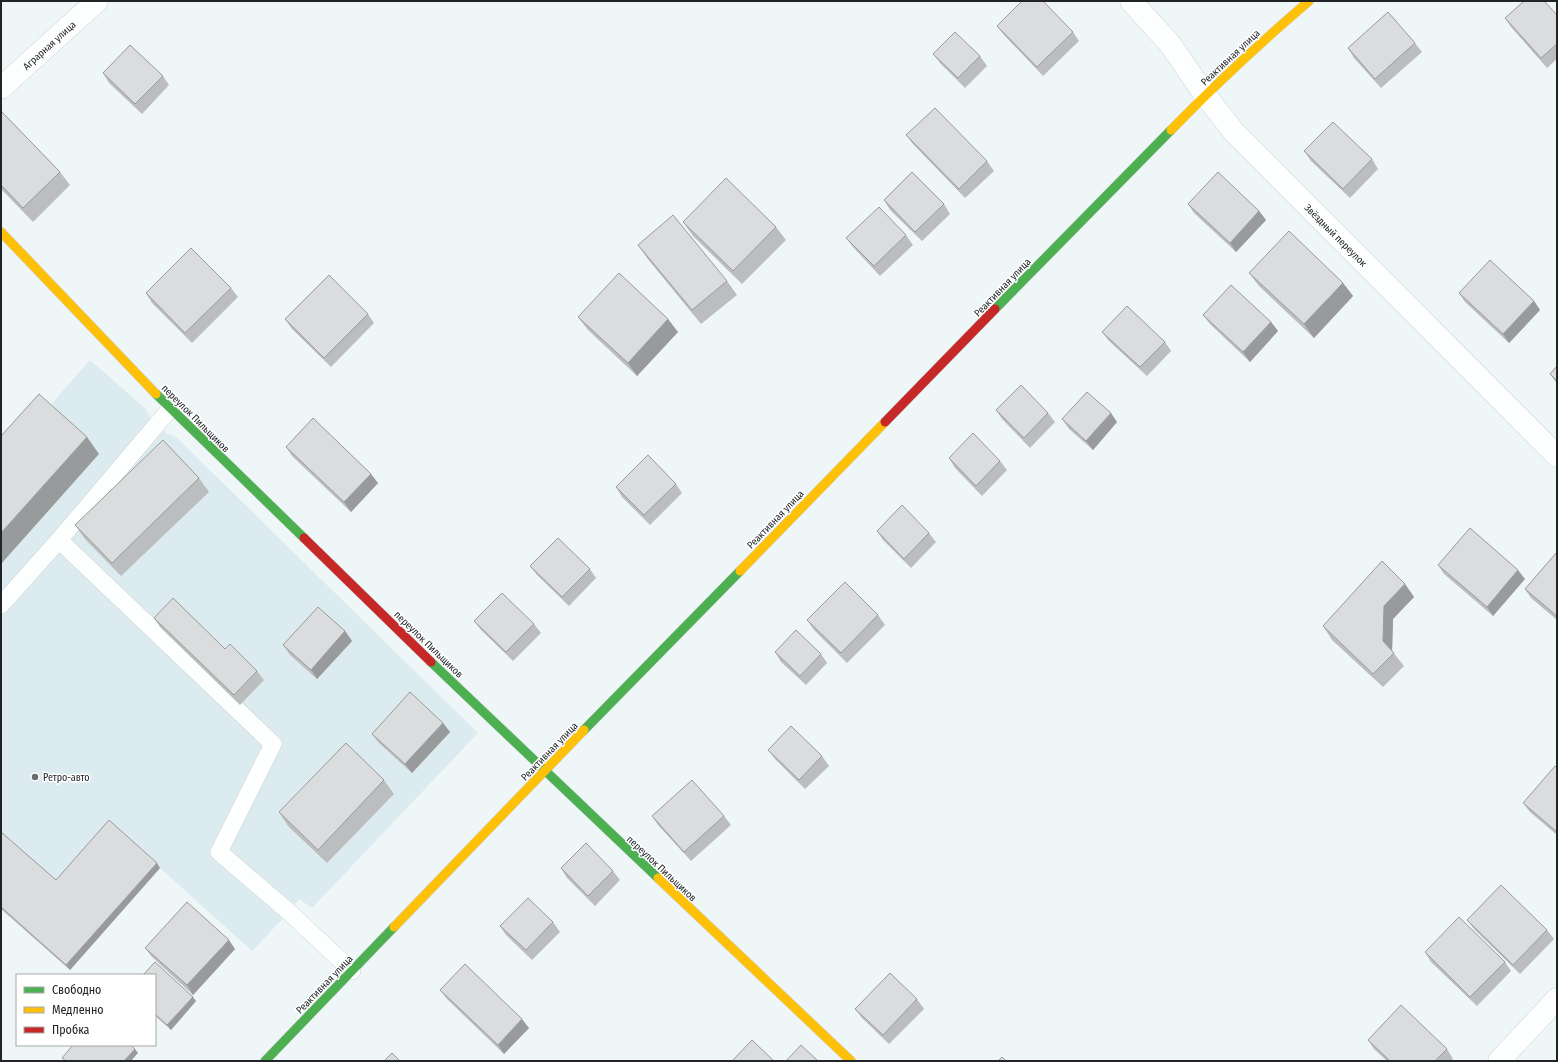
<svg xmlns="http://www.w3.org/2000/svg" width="1558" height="1062" font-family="'Fira Sans Condensed',sans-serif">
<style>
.built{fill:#dcebef}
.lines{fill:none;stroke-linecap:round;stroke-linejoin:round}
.lane-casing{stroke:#ccd0d2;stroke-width:18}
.street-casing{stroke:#ccd0d2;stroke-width:23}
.fast-casing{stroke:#ccd0d2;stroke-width:10}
.slow-casing{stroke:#ccd0d2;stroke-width:10}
.jam-casing{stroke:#ccd0d2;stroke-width:10}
.lane{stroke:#fdfefe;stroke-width:17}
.street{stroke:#fdfefe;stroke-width:22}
.fast{stroke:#4caf50;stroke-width:9}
.slow{stroke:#ffc107;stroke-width:9}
.jam{stroke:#c62828;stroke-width:9}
.wall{fill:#bcbdbe}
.shaded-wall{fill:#999a9b}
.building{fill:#dbdcdd;stroke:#999a9b}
.poi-dot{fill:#686e70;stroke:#fff;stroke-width:1.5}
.labels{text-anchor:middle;stroke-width:3;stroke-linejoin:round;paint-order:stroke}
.street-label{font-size:10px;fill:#202426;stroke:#fff}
.poi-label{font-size:10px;fill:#202426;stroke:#fff;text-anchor:start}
</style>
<rect width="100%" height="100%" fill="#eff6f8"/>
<path class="built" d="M90,360l56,49 9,18 22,11 301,295 -166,175 -13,-9 -10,13 -37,39 -92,-83 -90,102 -69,-61v-448z"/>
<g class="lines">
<defs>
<path id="lane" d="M59,540l214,204 -54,108 70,60 63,59
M1,605l58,-65 111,-131"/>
<path id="street" d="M1131,1l39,43 35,51 29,37 323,324
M1,88l96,-87
M1499,1061l58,-62"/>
<path id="fast" d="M995,309l176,-179
M156,394l148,144
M431,662l227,216
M584,730l156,-159
M265,1061l129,-134"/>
<path id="slow" d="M1171,130c44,-45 90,-88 138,-129
M1,232l155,162
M740,571l145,-149
M658,878l193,183
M394,927l190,-197"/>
<path id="jam" d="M885,422l110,-113
M304,538l127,124"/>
</defs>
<use href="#lane" class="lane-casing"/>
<use href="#street" class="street-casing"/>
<use href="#fast" class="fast-casing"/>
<use href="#slow" class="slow-casing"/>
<use href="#jam" class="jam-casing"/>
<use href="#lane" class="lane"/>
<use href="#street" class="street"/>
<use href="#fast" class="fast"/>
<use href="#slow" class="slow"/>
<use href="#jam" class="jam"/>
</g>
<path class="wall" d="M1557,15v44l-10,9 -36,-41 -6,-9z
M997,26l76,6 6,9 -36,35 -39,-41z
M1415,43l7,9 -41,36 -27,-30 -6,-10z
M933,54l47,2 7,10 -22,22 -25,-25z
M103,73l60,3 6,9 -27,29 -33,-31z
M1,111l59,61 10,13 -37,37 -32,-33z
M906,135l81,26 7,10 -29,27 -52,-54z
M1304,151l68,8 6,10 -28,29 -39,-37z
M884,200l60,4 6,10 -28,27 -32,-31z
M1188,204l71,7 7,9 -30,32 -42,-39z
M683,222l93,5 10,13 -44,44 -49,-48z
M906,235l7,10 -33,31 -27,-29 -7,-9z
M638,245l89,36 10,14 -36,29 -54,-66z
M1249,273l94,10 10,13 -39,42 -55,-52z
M231,288l7,9 -46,46 -40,-40 -6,-10z
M1459,293l75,8 6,9 -31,33 -44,-41z
M368,314l6,9 -43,44 -39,-38 -7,-10z
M1203,315l68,7 7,9 -28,31 -40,-38z
M578,317l100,15 -41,44 -49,-46z
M1102,332l63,10 6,9 -24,25 -38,-35z
M1557,366v18l-7,-10z
M996,410l52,3 7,9 -25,26 -28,-29z
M1062,419l55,3 -24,28 -24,-21z
M286,447l92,36 -27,29 -59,-56z
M949,458l51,3 7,9 -25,26 -27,-28z
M199,478l10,14 -88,84 -36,-37 -10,-14z
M676,484l6,9 -32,32 -28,-28 -6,-10z
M877,531l52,2 7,9 -25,26 -28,-28z
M1557,552v68l-26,-22 -6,-9z
M1438,565l87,14 -32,37 -49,-42z
M530,566l60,3 6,9 -27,28 -32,-31z
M1405,584l9,13 -21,22 -1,32 12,15 -21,21 -51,-47 -9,-14z
M878,615l7,10 -38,38 -33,-33 -7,-10z
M154,618l71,31 32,22 7,9 -24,25 -80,-78z
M474,621l60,3 7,9 -28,28 -32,-31z
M345,631l7,10 -35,38 -27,-24 -7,-10z
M775,652l46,2 6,9 -21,22 -25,-23z
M443,723l7,9 -38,41 -33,-30 -7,-9z
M768,750l54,6 7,10 -24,23 -30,-30z
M1557,767v68l-27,-23 -7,-9z
M384,780l10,14 -67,69 -39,-37 -9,-14z
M652,816h72l7,9 -40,36 -33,-36z
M1,832l55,48 104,-12 -90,102 -69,-61z
M561,868l52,3 7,9 -25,26 -28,-28z
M1467,920l80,10 7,9 -34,35 -46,-45z
M553,922l7,10 -28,28 -26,-25 -6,-9z
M145,948l90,1 -42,46 -41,-38z
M1425,952l80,10 6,9 -34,35 -46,-44z
M155,975l41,26 -25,29 -16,-14z
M440,990l89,38 -25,26 -57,-55z
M917,999l7,10 -35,35 -27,-26 -7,-9z
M1368,1040l79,9 6,10 -2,2h-64l-13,-12z"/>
<path class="shaded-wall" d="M1259,211l7,9 -30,32 -6,-9z
M1343,283l10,13 -39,42 -10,-14z
M1534,301l6,9 -31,33 -6,-9z
M668,319l10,13 -41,44 -9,-13z
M1271,322l7,9 -28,31 -7,-10z
M1111,413l6,9 -24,28 -7,-9z
M87,437l12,17 -98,110v-31z
M371,474l7,9 -27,29 -7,-10z
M1518,570l7,9 -32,37 -6,-9z
M1405,584l9,13 -21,22 -1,35 -9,-13 1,-35z
M345,631l7,10 -35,38 -6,-9z
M443,723l7,9 -38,41 -7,-9z
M157,863l3,5 -90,102 -4,-5z
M229,940l6,9 -42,46 -6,-10z
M193,997l3,4 -25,29 -4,-5z
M522,1019l7,9 -25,26 -6,-9z
M135,1049l3,4 -7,8h-7z"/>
<path class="building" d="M1022,1h21l30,31 -36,35 -40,-41z
M1524,1h20l13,14v29l-16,14 -36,-40z
M1388,12l27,31 -40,36 -27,-31z
M955,32l25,24 -22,22 -25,-24z
M130,45l33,31 -28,28 -32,-31z
M935,108l52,53 -28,28 -53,-54z
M1,111l59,61 -37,36 -22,-23z
M1333,122l39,37 -29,30 -39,-38z
M912,172l32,32 -29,28 -31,-32z
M1218,172l41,39 -29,32 -42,-39z
M726,178l50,49 -43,44 -50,-49z
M879,207l27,28 -32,31 -28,-28z
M673,215l54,66 -35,29 -54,-65z
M1289,231l54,52 -39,41 -55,-51z
M191,248l40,40 -46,45 -39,-40z
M1490,260l44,41 -31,33 -44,-41z
M619,273l49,46 -40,44 -50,-46z
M329,275l39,39 -44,44 -39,-39z
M1231,285l40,37 -28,30 -40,-37z
M1127,306l38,36 -25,25 -38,-35z
M1557,366v15l-7,-7z
M1021,385l27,28 -24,25 -28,-28z
M1087,392l24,21 -25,28 -24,-22z
M39,394l48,43 -86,96v-97z
M313,418l58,56 -27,28 -58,-55z
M973,433l27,28 -24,25 -27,-28z
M163,440l36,38 -87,85 -37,-38z
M648,455l28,29 -32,31 -28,-28z
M902,505l27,28 -25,26 -27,-28z
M1470,528l48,42 -31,37 -49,-42z
M558,538l32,31 -28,28 -32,-31z
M1557,552v64l-32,-27z
M1382,561l23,23 -21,22 -1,35 11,12 -21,21 -50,-48z
M845,582l33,33 -37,38 -34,-33z
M502,593l32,31 -28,28 -32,-31z
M173,598l52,51 5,-5 27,27 -23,24 -80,-77z
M318,607l27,24 -34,39 -28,-25z
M796,630l25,24 -21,22 -25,-24z
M410,692l33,31 -38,41 -33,-30z
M791,726l31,30 -23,24 -31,-30z
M346,743l38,37 -66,70 -39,-38z
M1555,766l2,1v65l-34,-29z
M692,780l32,36 -40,36 -32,-36z
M109,820l48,43 -91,102 -65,-58v-75l55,48z
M586,843l27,28 -25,25 -27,-28z
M1501,885l46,45 -34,35 -46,-45z
M528,898l25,24 -27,28 -26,-24z
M187,902l42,38 -42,45 -42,-37z
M1459,917l46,45 -35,35 -45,-45z
M155,962l38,35 -26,28 -12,-11v-39h-12z
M465,964l57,55 -24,26 -58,-55z
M890,973l27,26 -34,36 -28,-26z
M1401,1005l46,44 -12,12h-45l-22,-21z
M752,1040l22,21h-42z
M73,1045h58l4,4 -11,12h-58l-4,-3z
M801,1045l17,16h-32z
M392,1053l8,8h-16z
M1002,1057l4,4h-8z"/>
<circle class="poi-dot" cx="35" cy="777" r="4"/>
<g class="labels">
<g class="street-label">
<text transform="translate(49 45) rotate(-42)" y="4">Аграрная улица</text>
<text transform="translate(1230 57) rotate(-43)" y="4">Реактивная улица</text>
<text transform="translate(1336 235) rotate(45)" y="4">Звёздный переулок</text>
<text transform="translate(1002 287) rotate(-46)" y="4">Реактивная улица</text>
<text transform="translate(196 418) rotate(45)" y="4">переулок Пильщиков</text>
<text transform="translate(775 519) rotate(-46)" y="4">Реактивная улица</text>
<text transform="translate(429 644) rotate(44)" y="4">переулок Пильщиков</text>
<text transform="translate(549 751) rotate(-46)" y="4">Реактивная улица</text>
<text transform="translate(662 868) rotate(43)" y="4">переулок Пильщиков</text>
<text transform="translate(324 984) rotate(-46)" y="4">Реактивная улица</text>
</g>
<g class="poi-label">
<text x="43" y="781">Ретро-авто</text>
</g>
</g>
<rect width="1558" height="1062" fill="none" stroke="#202426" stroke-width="4"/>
<rect x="16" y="974" width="140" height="72" fill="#ffffff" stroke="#a6a7a8"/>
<rect x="24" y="987" width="20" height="6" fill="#4caf50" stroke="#a6a7a8"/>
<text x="52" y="994" font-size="12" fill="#202426">Свободно</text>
<rect x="24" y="1007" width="20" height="6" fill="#ffc107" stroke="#a6a7a8"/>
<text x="52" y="1014" font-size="12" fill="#202426">Медленно</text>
<rect x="24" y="1027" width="20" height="6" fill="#c62828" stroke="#a6a7a8"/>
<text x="52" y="1034" font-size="12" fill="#202426">Пробка</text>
</svg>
